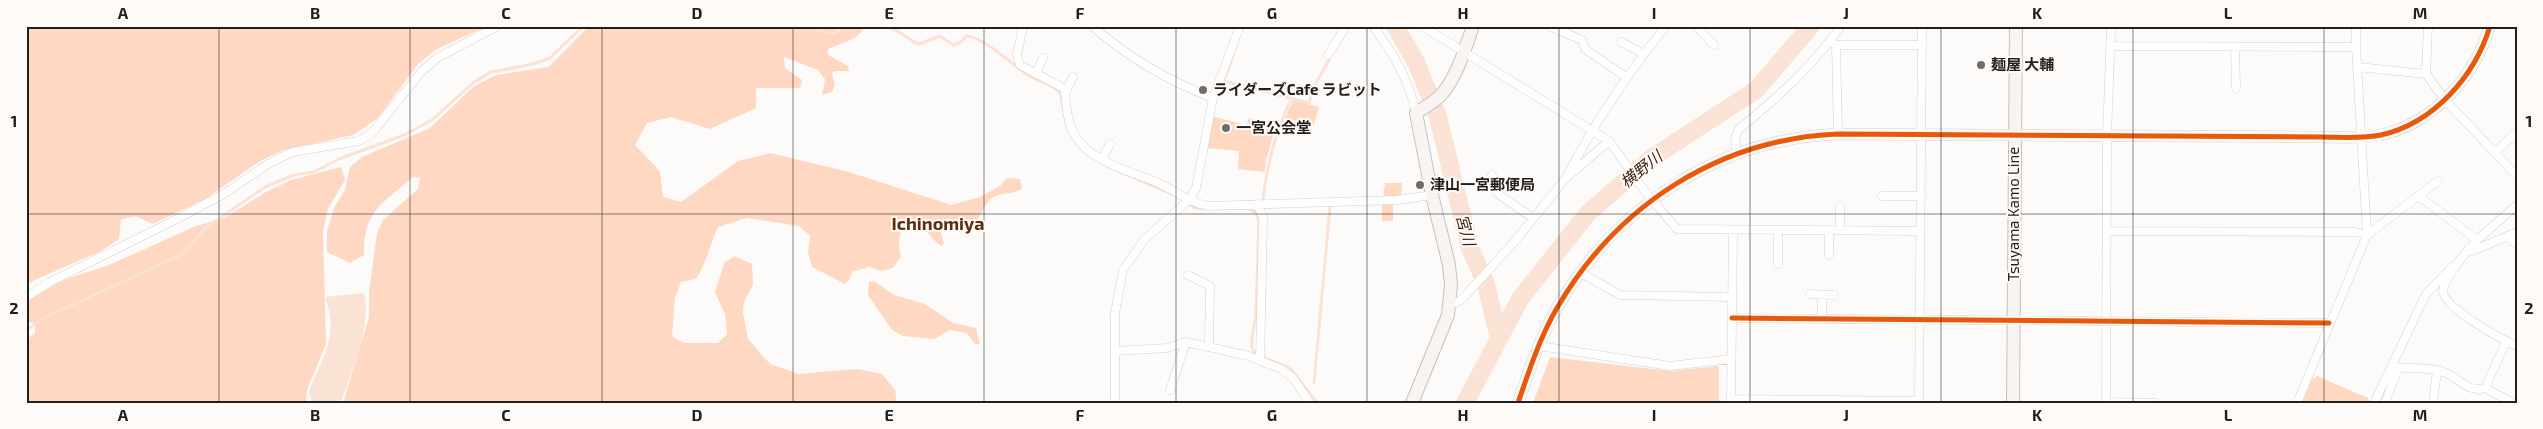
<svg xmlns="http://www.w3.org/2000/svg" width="2543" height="429" font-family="'Exo 2','Noto Sans JP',sans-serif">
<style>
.green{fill:#fed8c2}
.water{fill:#fae2d5}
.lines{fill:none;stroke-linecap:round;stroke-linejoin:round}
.stream{stroke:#fae2d5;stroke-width:3}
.river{stroke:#fae2d5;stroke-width:18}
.street-casing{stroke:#d4d2d0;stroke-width:9}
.secondary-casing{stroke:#d4d2d0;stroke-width:12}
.primary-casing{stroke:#c7c1bd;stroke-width:14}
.street{stroke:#fffefe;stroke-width:8}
.secondary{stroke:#fbf9f8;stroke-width:11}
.primary{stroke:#f8f4f2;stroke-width:12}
.cycleway-casing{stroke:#fefaf8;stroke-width:8}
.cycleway{stroke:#e8590c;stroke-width:5}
.grid{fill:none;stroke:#231f1d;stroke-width:1;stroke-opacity:0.55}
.poi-dot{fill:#6f6c6a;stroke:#fefaf8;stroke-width:2}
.labels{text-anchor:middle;stroke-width:4;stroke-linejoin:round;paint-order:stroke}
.poi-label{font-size:15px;font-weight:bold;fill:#231f1d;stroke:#fefaf8;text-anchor:start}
.street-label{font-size:15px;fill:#231f1d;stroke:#fefaf8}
.water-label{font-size:16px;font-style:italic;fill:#442511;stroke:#fefaf8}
.quarter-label{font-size:18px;font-weight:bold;fill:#5c2e0e;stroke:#fefaf8}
.neatline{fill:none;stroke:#231f1d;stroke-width:2}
.grid-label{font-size:16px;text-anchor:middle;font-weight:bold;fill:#231f1d}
</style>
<rect width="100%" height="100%" fill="#fdfbf9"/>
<path class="green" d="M26,26h462l-51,23 -18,14 -42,56 -24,16 -69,15 -22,10 -57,39 -52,25 -18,-8 -14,4 -2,19 -18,12 -75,33z
M589,26h246l11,2 3,-2 14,4 -8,8 -27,11v6l20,11 1,5h-14l-3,2 3,12 -3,7 -10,3 3,-16 -7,-9 -34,-13 1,11 17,12 -2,8h-44v20l-46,21 -39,-12 -24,6 -12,22 25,26 3,26 18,5 57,-41 32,-8 79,19 102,33 29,-8 20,-11 7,-8 13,1 2,9c-8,8 -21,3 -31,11 -6,5 -11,18 -16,25l-17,5 -19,-2 5,16 -2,3c-13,-7 -18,-23 -32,-27 -11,9 -13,24 -9,37l-8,12 -11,3 -13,-4 -17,5 -3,8 -4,4 -33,-17 -4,-15 2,-16 -11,-10 -52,-8 -29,9c-8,17 -11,36 -22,52l-15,3 -6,16 -3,38 12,7h34l9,-9 -2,-20 -10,-21 9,-30 10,-7 18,8 1,21 -9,17 -1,11 5,26 22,25 29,10 58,-5 25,5 13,16 2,13h-554l26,-86v-25l8,-59 6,-13 35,-31 2,-11 -7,-1c-31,27 -50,34 -49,78l-14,8 -23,-11v-21l7,-23 11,-18 5,-23 12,-10 68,-29 43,-41 23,-12 53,-8z
M1293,100l26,7 -5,18 -29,-7z
M1211,116l35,9 3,-7 28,5 -11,37 -1,12 -27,-3 1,-18 -34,-3z
M341,167l4,13 -17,29 -5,22 3,113 -19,46 -1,13h-280v-63l9,-7v-10l-9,-1v-20l5,-6 38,-18 40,-13 87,-39 28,-8 42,-26 25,-12z
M1385,183h17l-1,15 -18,1z
M1393,203v18h-11v-17z
M874,281l20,14 31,9 28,19 23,5 4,16h-5l-8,-11 -17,-3 -16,9 -31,-3 -11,-6 -24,-35 1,-13z
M1550,357l120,14 49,-5v37h-186z
M2317,376l51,22 2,5h-68l10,-24z"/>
<path class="water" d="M364,293c8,31 -12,77 -22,107l-2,3h-28l-3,-11c13,-37 31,-53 16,-95z"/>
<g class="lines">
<path class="stream" d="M811,26c9,4 15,9 25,7l6,-7
M885,26c15,4 20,12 34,18l21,-8 13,9 8,-3 5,-6c18,0 48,31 65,41 9,5 22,7 28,15 4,6 4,29 11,41
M1237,43l-13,38 85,22 7,-20 14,-25
M1079,146l10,9
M1103,164l69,30
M1263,199c5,-38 12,-65 28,-100
M1187,202l8,6 11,1
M1247,208l9,5 3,7 -3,93 -4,25v9l3,7 35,14 27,35
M26,330l20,-13 137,-63 21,-25 61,-42 29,-12 20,-3 25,-13 65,-24 28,-15 41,-37 18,-11 42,-8 17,-6 33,-32
M1314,383l16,-176"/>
<path class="river" d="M1395,26l22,38 21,53 32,131 16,36 13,55
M1465,403l55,-104 68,-86 65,-56 103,-67 55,-64"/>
<defs>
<path id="street" d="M1023,26l-6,29 3,10 45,24c1,15 2,32 9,45 16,28 55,37 82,48 17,7 33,21 52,24l189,-6 35,-5
M1092,26c37,32 76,55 121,72
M1373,26c20,27 36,54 43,87
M1422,26l187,115 38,53 30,35 243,2
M1549,26l33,14 3,9 41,28
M1696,26l18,19
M2428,26l-2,48 19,26 72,76
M1830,41l6,4h86
M1621,42l23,12
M1836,45l2,89
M2110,46l246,1v-21
M2235,47l1,41
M1328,55l18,-29
M2358,67l68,7
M1036,74l7,-16
M1065,93l8,-16
M2495,152l22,-20
M1737,153l-2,-15 4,-9c38,-31 73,-62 102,-103
M1102,158l8,-14
M1492,175l-4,9 13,12 32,22
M1567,176c28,-54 61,-103 99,-150
M1882,196h39
M2420,197l57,43c-9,10 -33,38 -34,51 -1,16 60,49 74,55
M1257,204l6,13 -3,144
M1840,230v-24
M2108,231l248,1 11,3 -11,-188
M2508,237l9,8
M2477,240l40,-35
M2468,249l4,2 45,-19
M1829,255v-25
M1778,264v-34
M1581,273l39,22 112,2
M1188,275l22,11 -1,59
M1810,294l23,1
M1822,295v23
M26,297l24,-15 133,-66 44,-24 41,-28 24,-12 67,-11 13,-8 49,-61 16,-14 61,-32
M1450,304l6,-1 8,-6 51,-56 51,-63 43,-37
M1732,318l597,5
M1539,346l131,20 61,-7
M1116,351l51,-3 19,-6 63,14 32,13 12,9 17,25
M2391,367c16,2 40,-1 55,6 14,6 22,20 39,15l28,15
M2485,388l21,-46
M1170,390l16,-48
M1731,399l188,2
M2106,402l49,1
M1115,403v-90l8,-43 21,-30 46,-41 6,-11 17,-90 27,-72
M1731,403l2,-173
M1919,403l3,-377
M2106,403l1,-267 4,-110
M2297,403l70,-168 71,-54
M2374,403l52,-109 26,-27
M2385,403l13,-35
M2433,403l4,-32"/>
<path id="secondary" d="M1518,403c11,-32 22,-66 39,-95 60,-103 162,-169 281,-174l482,3c20,0 42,2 61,-2 53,-12 94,-59 109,-109"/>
<path id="primary" d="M1412,403l36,-88 3,-30 -2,-20 -17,-70 -16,-82c8,-5 16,-10 23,-16 16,-15 27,-50 34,-71
M2013,403l3,-377"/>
</defs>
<use href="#street" class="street-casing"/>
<use href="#secondary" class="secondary-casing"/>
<use href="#primary" class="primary-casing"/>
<use href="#street" class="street"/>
<use href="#secondary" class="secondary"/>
<use href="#primary" class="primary"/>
<defs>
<path id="cycleway" d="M1732,318l597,5
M1518,403c11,-32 22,-66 39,-95 60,-103 162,-169 281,-174l482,3c20,0 42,2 61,-2 53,-12 94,-59 109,-109"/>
</defs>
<use href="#cycleway" class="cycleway-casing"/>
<use href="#cycleway" class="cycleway"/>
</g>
<path class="grid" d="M219,26v377M410,26v377M602,26v377M793,26v377M984,26v377M1176,26v377M1367,26v377M1559,26v377M1750,26v377M1941,26v377M2133,26v377M2324,26v377M26,214h2491"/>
<g class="poi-dot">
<circle cx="1981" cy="65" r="5"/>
<circle cx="1203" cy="90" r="5"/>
<circle cx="1226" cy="128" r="5"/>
<circle cx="1420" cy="185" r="5"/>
</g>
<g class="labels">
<g class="poi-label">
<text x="1991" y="70">麺屋 大輔</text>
<text x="1213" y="95">ライダーズCafe ラビット</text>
<text x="1236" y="133">一宮公会堂</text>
<text x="1430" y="190">津山一宮郵便局</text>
</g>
<g class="street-label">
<text transform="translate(2014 214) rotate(-90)" y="5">Tsuyama Kamo Line</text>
</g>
<g class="water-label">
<text transform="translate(1641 169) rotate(-39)" y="6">横野川</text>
<text transform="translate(1466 230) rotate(75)" y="6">宮川</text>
</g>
<g class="quarter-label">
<text x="938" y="230">Ichinomiya</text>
</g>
</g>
<rect width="2543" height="429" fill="none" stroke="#fefaf8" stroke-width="55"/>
<rect x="28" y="28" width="2488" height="374" class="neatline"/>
<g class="grid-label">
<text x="123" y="19">A</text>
<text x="315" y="19">B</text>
<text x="506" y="19">C</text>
<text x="697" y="19">D</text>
<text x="889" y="19">E</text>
<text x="1080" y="19">F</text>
<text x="1272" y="19">G</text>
<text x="1463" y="19">H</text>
<text x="1654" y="19">I</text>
<text x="1846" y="19">J</text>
<text x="2037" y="19">K</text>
<text x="2228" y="19">L</text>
<text x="2420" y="19">M</text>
<text x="14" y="127">1</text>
<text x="2529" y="127">1</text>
<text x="14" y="314">2</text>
<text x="2529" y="314">2</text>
<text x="123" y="421">A</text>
<text x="315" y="421">B</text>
<text x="506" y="421">C</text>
<text x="697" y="421">D</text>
<text x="889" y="421">E</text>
<text x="1080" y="421">F</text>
<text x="1272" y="421">G</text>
<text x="1463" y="421">H</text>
<text x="1654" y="421">I</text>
<text x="1846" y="421">J</text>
<text x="2037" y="421">K</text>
<text x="2228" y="421">L</text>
<text x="2420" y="421">M</text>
</g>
</svg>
